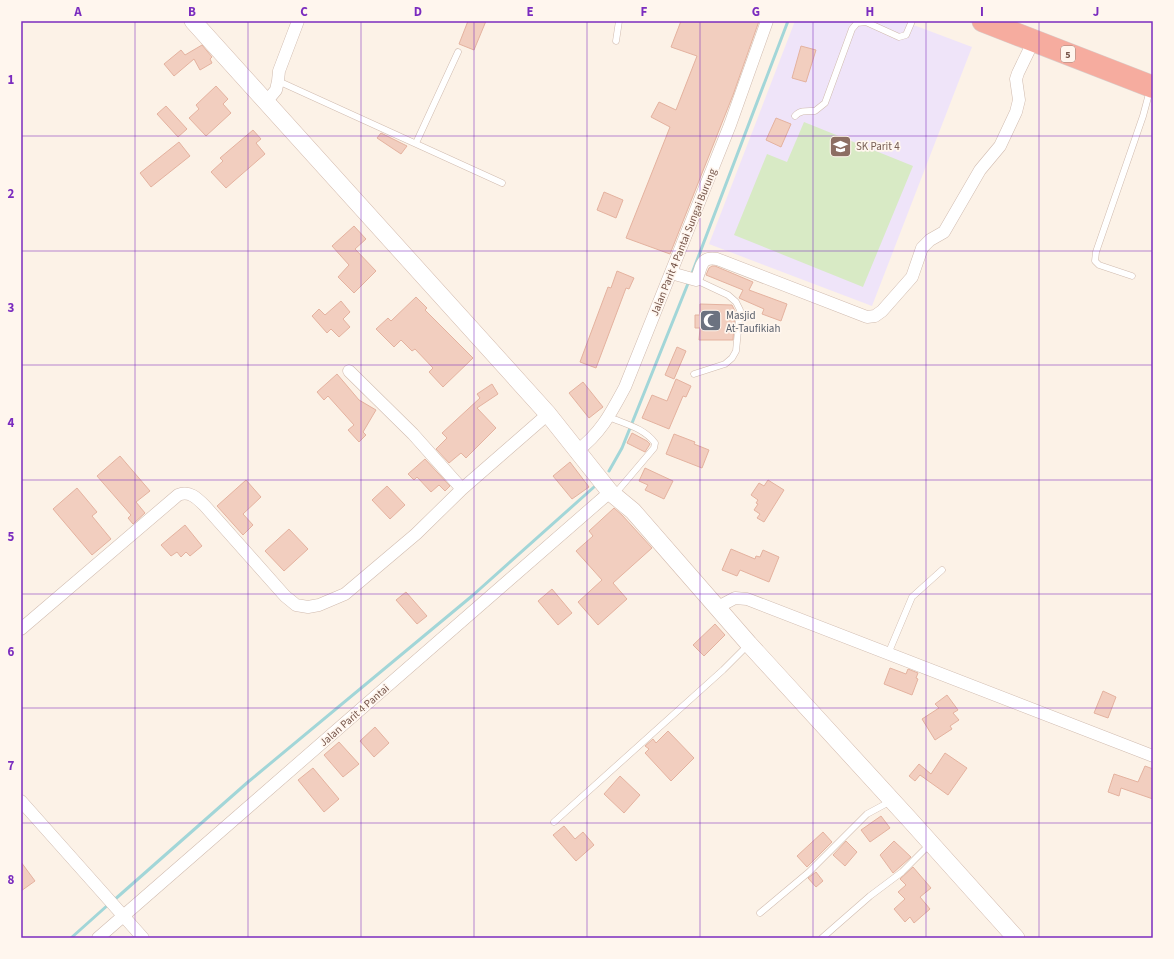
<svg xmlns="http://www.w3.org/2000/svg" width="1174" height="959" font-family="'Source Sans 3',sans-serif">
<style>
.education{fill:#efe4f9}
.green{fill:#d8eac5}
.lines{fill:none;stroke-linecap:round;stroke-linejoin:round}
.stream{stroke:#a2d6d8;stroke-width:3}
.building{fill:#f2cebf;stroke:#e4b29f}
.lane-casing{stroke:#d0bbaf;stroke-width:7}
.street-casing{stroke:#d0bbaf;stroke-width:13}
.secondary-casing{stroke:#d3baad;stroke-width:18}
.highway-casing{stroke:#d9d0cd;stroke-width:23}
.lane{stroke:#fff;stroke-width:6}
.street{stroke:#fff;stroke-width:12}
.secondary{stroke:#fff;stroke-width:17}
.highway{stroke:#f6ac9f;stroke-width:22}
.grid{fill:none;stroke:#7b2cbf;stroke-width:1;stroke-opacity:0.55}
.labels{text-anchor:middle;stroke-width:3.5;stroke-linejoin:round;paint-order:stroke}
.shield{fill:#fff6ee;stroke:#9f867c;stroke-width:1}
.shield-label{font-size:10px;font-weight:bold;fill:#76564b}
.education-label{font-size:11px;fill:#785e54;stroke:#fff6ee;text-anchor:start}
.street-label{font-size:11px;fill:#76564b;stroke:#fff6ee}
.worship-label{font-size:11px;fill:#5b616d;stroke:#fff6ee;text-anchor:start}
.neatline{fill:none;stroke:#7b2cbf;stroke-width:1.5}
.grid-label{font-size:13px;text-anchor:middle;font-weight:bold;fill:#7b2cbf}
</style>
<rect width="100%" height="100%" fill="#fcf2e7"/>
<path class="education" d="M795,21h108l69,26 -100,259 -163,-62z"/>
<path class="green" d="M804,122l109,44 -50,121 -129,-52 33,-81 20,8z"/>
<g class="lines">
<path class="stream" d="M691,276l97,-255
M609,471l13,-23 67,-167
M113,901l135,-119 224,-186 122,-109
M71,938l38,-34"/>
</g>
<path class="building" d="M468,21h18l-12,29 -15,-6z
M681,21h78l-26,74 -63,159 -44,-16 44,-111 -19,-10 8,-15 17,8 21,-54 -26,-9z
M202,45l10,12 -2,2 2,4 -12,7 -6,-11 -20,17 -10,-12 17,-14 4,5z
M801,46l15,4 -10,32 -14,-4z
M216,86l12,13 -5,5 8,9 -25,23 -17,-18 10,-9 -3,-4z
M166,106l21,23 -9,8 -21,-23z
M776,118l15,6 -10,23 -15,-7z
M253,130l8,9 -5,4 9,11 -39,34 -15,-16 12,-11 -3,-3z
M381,133l26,13 -6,8 -24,-16z
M179,142l11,14 -39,31 -11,-14z
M604,192l19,8 -7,18 -19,-8z
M354,226l12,13 -11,10 21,22 -22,22 -16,-16 11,-12 -17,-19z
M712,266h3l38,16 -4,8 38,14 -6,17 -19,-7 2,-5 -25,-11 4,-8 -37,-15 3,-7z
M617,271l17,7 -5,11 -3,-1 -30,80 -16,-6 28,-75 3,1z
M416,297l11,11 -2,2 48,48 -30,29 -14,-15 4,-4 -18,-19 -3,2 -11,-11 -7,7 -18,-18 12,-11 3,3z
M341,301l9,11 -7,7 7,8 -11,10 -8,-8 -4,4 -15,-17 7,-7 6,6z
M700,304l32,1 3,6 -2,29h-34l1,-12h-5v-13h5z
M677,347l9,4 -12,28 -9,-4z
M337,374l22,26 17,10 -13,22 3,3 -7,7 -11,-12 6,-5 -26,-29 -4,4 -7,-8z
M676,379l15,7 -5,11 -3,-1 -14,33 -27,-11 10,-23 15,6z
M583,382l20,25 -14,11 -20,-25z
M492,384l6,10 -21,14 19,20 -30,30 -5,-5 -12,10 -13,-14 11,-11 -5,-5 38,-35 -3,-4z
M632,433l15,8 3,3 -5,8 -18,-9z
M674,434l21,8 -1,2 15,6 -7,18 -36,-14z
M120,456l30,35 -14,11 9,11 -12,11 -5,-6 3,-3 -34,-39z
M425,459l25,27 -5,5 -6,-6 -8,7 -14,-15 -3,3 -6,-6z
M570,462l19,25 -17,12 -19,-23z
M645,468l28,13 -9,18 -19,-9 3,-5 -9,-4z
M246,480l15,17 -18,17 10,11 -10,10 -26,-29z
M768,480l16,10 -20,32 -7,-4 3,-4 -6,-4 4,-6 -2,-1 2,-3 -7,-5 8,-12 5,3z
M387,486l18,19 -15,14 -18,-19z
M77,488l20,24 -5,4 19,23 -19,16 -39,-46z
M614,508l8,7 30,33 -39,35 14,16 -29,26 -20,-23 24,-22 -26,-29 17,-15 -4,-5z
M185,525l17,21 -12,10 -4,-4 -5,5 -4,-5 -6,4 -10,-11z
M289,529l19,20 -24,22 -19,-20z
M731,549l24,10 1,-3 4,1 3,-7 16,7 -10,25 -29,-12 -3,6 -15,-6z
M552,589l20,24 -14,12 -20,-24z
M406,592l21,24 -10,8 -21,-24z
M715,624l10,11 -21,21 -11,-11z
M890,668l16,6 2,-5 10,4 -2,5 2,1 -6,16 -28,-11z
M1103,691l13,6 -8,21 -14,-5z
M947,695l11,15 -5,3 6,7 -9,6 2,3 -17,11 -13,-21 17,-11 -4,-4z
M375,727l14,16 -15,14 -14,-16z
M668,731l26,27 -23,23 -26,-28 4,-4 -4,-3 8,-7 3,4z
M339,742l20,22 -16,13 -19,-22z
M945,753l22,15 -19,27 -28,-20 -5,6 -6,-5 10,-12 12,10z
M1145,766l8,3v30l-32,-11 -2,8 -11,-4 6,-18 24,8z
M313,768l26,31 -15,13 -26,-32z
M620,776l20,19 -16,18 -20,-19z
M881,816l9,12 -20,14 -9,-12z
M564,826l11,13 8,-7 11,13 -18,16 -23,-26z
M823,832l9,10 -25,25 -10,-11z
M846,841l11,11 -12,14 -12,-11z
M894,841l17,16 -18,16 -13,-18z
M21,862l14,19 -14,10z
M913,867l18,21 -11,9 10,12 -16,14 -4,-6 -5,5 -11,-13 11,-10 -7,-7 8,-7 -6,-6z
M816,872l7,9 -7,6 -8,-9z"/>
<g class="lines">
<defs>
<path id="lane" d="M616,41l3,-20
M278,81l224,102
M795,116c5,-6 12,-5 20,-5l10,-8 27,-74 5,-6 9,-1 33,15 7,-2 6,-14
M416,143l42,-91
M1132,276l-33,-11 -4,-4 1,-9 47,-136 7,-26
M694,374l31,-10 7,-6 4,-7 4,-41 -4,-8 -8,-7 -32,-15
M609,417c16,7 35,11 46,26l-1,5 -39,46
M888,654l24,-57 30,-27
M554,822l169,-152 25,-25
M760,913l49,-41 58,-58 24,-13
M822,938l48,-42 32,-24 28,-28"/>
<path id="street" d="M264,101l7,-5 5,-6 2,-9 1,-10 19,-50
M671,273l25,7c6,-11 3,-24 21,-21l150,58 8,-1 7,-5 30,-34 10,-29 8,-8 14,-8 36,-62 20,-24 16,-34 3,-12 -3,-21 2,-6 16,-33
M349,371l64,63 49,55
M577,451c24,-18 34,-38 48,-64l105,-262 37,-104
M718,607l17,-9 12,1 406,157
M21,629l157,-134c11,-5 19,3 27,11l80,90 11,9 12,2 11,-2 26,-11 71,-60 46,-45 86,-75
M21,801l122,137
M98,938l512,-446"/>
<path id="secondary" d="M193,21l355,393 62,78 23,19 116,133 161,176 106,118"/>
<path id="highway" d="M983,21l170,66"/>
</defs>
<use href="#lane" class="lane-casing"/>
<use href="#street" class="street-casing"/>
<use href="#secondary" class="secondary-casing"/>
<use href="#highway" class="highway-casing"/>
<use href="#lane" class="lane"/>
<use href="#street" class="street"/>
<use href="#secondary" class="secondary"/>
<use href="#highway" class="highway"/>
</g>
<path class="grid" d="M135,21v917M248,21v917M361,21v917M474,21v917M587,21v917M700,21v917M813,21v917M926,21v917M1039,21v917M21,136h1132M21,251h1132M21,365h1132M21,480h1132M21,594h1132M21,708h1132M21,823h1132"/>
<defs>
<symbol id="school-square" viewBox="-11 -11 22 22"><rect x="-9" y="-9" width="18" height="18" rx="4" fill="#8d6e63" stroke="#fff6ee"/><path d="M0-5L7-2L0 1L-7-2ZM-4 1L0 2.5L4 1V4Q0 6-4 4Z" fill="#fff"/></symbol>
<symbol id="mosque-square" viewBox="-11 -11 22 22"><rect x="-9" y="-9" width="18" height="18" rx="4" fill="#6b7280" stroke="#fff6ee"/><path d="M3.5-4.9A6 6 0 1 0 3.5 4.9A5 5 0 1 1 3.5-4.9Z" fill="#fff"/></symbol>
</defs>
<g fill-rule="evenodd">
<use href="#school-square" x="828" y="134" width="25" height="25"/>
<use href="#mosque-square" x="698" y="308" width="25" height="25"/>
</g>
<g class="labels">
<rect class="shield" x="1061" y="46" width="14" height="16" rx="3"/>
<g class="shield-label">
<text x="1068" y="58">5</text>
</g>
<g class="education-label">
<text x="856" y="150">SK Parit 4</text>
</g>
<g class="street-label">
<text transform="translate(683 242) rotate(-68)" y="4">Jalan Parit 4 Pantai Sungai Burung</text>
<text transform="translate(354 715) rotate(-41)" y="4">Jalan Parit 4 Pantai</text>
</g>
<g class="worship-label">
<text x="726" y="319">Masjid<tspan x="726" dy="13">At-Taufikiah</tspan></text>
</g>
</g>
<rect width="1174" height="959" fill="none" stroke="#fff6ee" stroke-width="44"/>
<rect x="22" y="22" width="1130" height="915" class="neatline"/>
<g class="grid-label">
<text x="78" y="16">A</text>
<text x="192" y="16">B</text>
<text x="304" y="16">C</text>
<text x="418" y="16">D</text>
<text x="530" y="16">E</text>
<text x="644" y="16">F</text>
<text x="756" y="16">G</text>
<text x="870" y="16">H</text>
<text x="982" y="16">I</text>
<text x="1096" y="16">J</text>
<text x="11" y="84">1</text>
<text x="11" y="198">2</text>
<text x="11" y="312">3</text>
<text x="11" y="427">4</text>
<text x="11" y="541">5</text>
<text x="11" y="656">6</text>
<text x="11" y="770">7</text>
<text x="11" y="884">8</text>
</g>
</svg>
